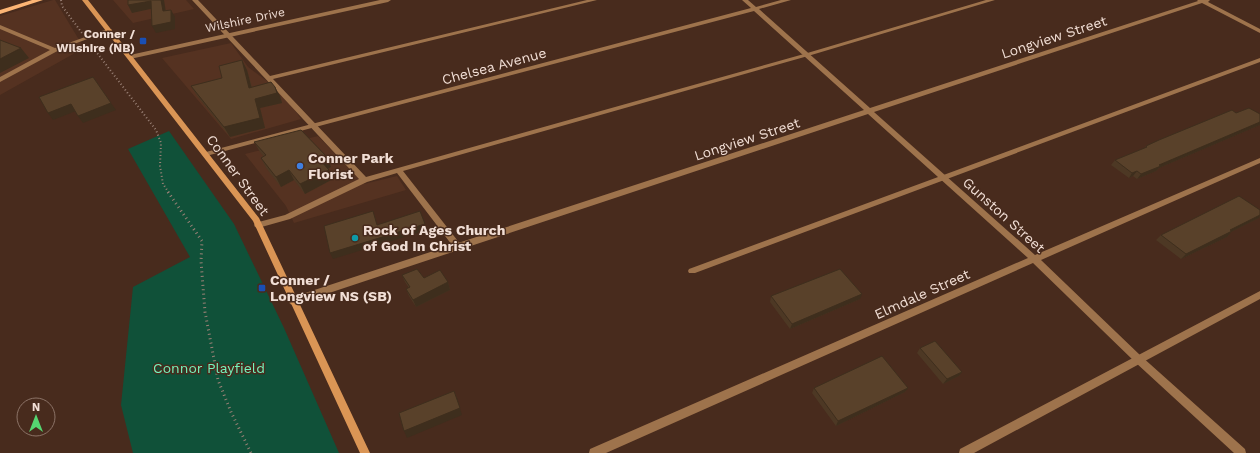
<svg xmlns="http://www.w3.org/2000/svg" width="1260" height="453" font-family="'Work Sans',sans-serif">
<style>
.built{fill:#553221}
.green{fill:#105139}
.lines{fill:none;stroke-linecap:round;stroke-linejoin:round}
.path-far1{stroke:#9a8176;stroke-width:2;stroke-dasharray:1 2.5;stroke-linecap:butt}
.path{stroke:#9a8176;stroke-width:3;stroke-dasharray:1 3.5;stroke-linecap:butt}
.lane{fill:#9e734c;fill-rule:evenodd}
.street{fill:#9e734c;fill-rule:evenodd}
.secondary{fill:#da9555;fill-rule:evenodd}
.primary{fill:#fcb575;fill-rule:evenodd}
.wall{fill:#4d3824}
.shaded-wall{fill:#3e2e1d}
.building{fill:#59412a;stroke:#3e2e1d}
.transit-dot{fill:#1a4fb4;stroke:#482b1d;stroke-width:1.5}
.shop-dot{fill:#3f7fe0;stroke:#482b1d;stroke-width:1.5}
.culture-dot{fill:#0f9aa8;stroke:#482b1d;stroke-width:1.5}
.labels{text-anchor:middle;stroke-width:3;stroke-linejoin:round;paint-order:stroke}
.far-street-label{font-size:12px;fill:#f1ded5;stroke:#482b1d}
.far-poi-label{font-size:12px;font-weight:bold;fill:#f1ded5;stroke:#482b1d;text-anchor:end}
.street-label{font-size:14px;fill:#f1ded5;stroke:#482b1d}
.poi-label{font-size:14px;font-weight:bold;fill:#f1ded5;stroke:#482b1d;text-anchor:start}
.park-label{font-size:14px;fill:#73f5be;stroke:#482b1d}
</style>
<rect width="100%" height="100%" fill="#482b1d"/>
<path class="built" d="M53,0h2l29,48 -84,47v-79z
M113,0h73l8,9 -61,14z
M231,43l17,24 34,25 19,27 -70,20 -69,-81z
M318,136l46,48 33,-8 9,14 -112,33 -8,-17 -41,-52z"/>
<path class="green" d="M169,131l65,93 50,104 55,125h-206l-12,-48 12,-118 57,-30 -62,-108z"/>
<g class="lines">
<path class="path-far1" d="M61,0l1,6 20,27
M91,45l65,85 5,13 -1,23 3,18 6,9"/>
<path class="path" d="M168,192l34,49 -1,20 4,51 13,68 13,32 20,41"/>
<path class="lane" d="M192,0h6l72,76 317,-76h10l-324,79 93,98 438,-123 182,-54h9l-187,56 -405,115 58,74 1,2 -1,2h-6l-58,-76 -30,9 -77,37 -32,9 -3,-1 -1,-2 1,-2 30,-8 74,-36z
M0,25l55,23 52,-19h4l1,1 -49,18 -63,34v-5l50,-27 -50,-21z
M1260,58v4l-565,211h-6l-1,-2 1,-2z
M1260,291v8l-286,154h-15l1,-4z"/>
<path class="street" d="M380,0h11l-3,2 -258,57 -3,-2 3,-2z
M742,0h6l8,7 25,-7h10l-32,9 111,99 328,-107 -1,-1h13l-2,2 52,27v4l-2,-1 -56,-29 -328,109 161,143 225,-97v5l-219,97 100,96 104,93 1,4h-12l-99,-91 -102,-99 -427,190h-17l1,-4 438,-191 -160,-144 -575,191 -3,-1 -1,-3 1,-3 3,-1 571,-187 -110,-99 -548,145 -4,-2 4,-2 545,-144z"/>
<path class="secondary" d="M82,0h6l171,218 111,235h-10l-107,-232z"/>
<path class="primary" d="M32,0h11l-43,14v-4z"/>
</g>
<path class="wall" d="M247,70l5,17 28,9 2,7 -22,5 5,20 -35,9 -33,-41 -6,-10 31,-8z
M1260,114v11l-101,43 -3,3 -19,8 -4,-3 -4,2 -18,-13 4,-5 30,-12 1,-2z
M254,142l77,25 -3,2 5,10 -28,15 -11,-14 -13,7 -15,-19 -5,-10 3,-1 -4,-5z
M1260,210v6l-1,2 -28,14 -4,5 -46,22 -25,-19 5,-5z
M402,275l46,7 2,8 -34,17 -7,-11 -3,-7 3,-1 -4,-6z
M771,296l89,3 -70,30 -20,-27z
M920,348l42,24 -3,4 -16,8 -26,-31z
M814,388h94l-3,4 -69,34 -24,-33z"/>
<path class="shaded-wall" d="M161,0h3l3,19 -4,-8z
M151,1l4,7 -23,5 -4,-8z
M171,10l4,7v12l-19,4 -4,-7z
M21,48l8,10 -29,15v-14z
M242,60l5,10 7,27 -5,-9z
M275,87l5,9 2,7 -22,5 5,20 -35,9 -6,-10 31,-28z
M111,103l5,7 -33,13 -5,-7z
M71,104l5,7 -23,9 -5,-7z
M1260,122v3l-101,43 -3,3 -19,8 4,-5 18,-9z
M327,157l4,10 -6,3 -4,-9z
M289,170l5,10 -13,7 -5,-10z
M329,170l4,9 -28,15 -5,-10z
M1137,171l-4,5 -4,2 3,-5z
M1260,215v1l-1,2 -28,14 -4,5 -46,22 5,-5 44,-24z
M425,224l2,6 -94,29 -3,-6z
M448,282l2,8 -34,17 -3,-7z
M862,294l-2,5 -70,30 2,-5z
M962,372l-3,4 -16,8 4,-5z
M908,388l-3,4 -69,34 2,-5z
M457,398l5,17 -55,23 -3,-7z"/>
<path class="building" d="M128,0h33l2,11 8,-1v12l-19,4 -1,-25 -23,4z
M0,40l21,8 -21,11z
M242,60l7,28 22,-6 4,5 2,6 -22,6 5,19 -36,9 -33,-41 31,-8 -3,-12z
M93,77l18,26 -33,13 -7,-12 -23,9 -9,-16z
M1249,108l11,6v8l-101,43 2,1 -20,8 -4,-3 -5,2 -17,-13 32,-13 -1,-1 13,-6 73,-30 4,3z
M301,130l26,27 -6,4 8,9 -29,14 -11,-14 -13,7 -15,-19 5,-3 -12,-13z
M1239,196l21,14v5l-30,15 2,1 -46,23 -25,-19z
M373,211l4,14 43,-14 5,13 -95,29 -6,-27z
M417,269l7,9 16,-8 8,12 -35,18 -7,-11 4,-2 -8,-12z
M840,269l22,25 -70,30 -21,-28z
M935,341l27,31 -15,7 -27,-31z
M882,356l26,32 -70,33 -24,-33z
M454,391l6,17 -56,23 -5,-18z"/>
<g class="transit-dot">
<rect x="139" y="37" width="8" height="8" rx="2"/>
<rect x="258" y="284" width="8" height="8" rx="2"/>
</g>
<circle class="shop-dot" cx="300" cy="166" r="4"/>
<circle class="culture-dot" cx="355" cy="238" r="4"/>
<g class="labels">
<g class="far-street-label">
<text transform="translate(245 20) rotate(-12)" y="4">Wilshire Drive</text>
</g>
<g class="far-poi-label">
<text x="135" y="38">Conner /<tspan x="135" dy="14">Wilshire (NB)</tspan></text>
</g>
<g class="street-label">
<text transform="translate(1054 37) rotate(-18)" y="5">Longview Street</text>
<text transform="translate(494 66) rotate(-15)" y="5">Chelsea Avenue</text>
<text transform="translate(747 139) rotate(-18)" y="5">Longview Street</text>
<text transform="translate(238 175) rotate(54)" y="5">Conner Street</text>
<text transform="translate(1004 215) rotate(42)" y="5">Gunston Street</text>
<text transform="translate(922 294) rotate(-24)" y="5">Elmdale Street</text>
</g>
<g class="poi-label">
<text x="308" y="163">Conner Park<tspan x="308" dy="16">Florist</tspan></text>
<text x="363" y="235">Rock of Ages Church<tspan x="363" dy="16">of God In Christ</tspan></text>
<text x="270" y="285">Conner /<tspan x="270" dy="16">Longview NS (SB)</tspan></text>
</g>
<g class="park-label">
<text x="209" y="373">Connor Playfield</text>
</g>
</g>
<g transform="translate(36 417)"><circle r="19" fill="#482b1d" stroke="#8c7367"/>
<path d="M0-3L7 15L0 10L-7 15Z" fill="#55d671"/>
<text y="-6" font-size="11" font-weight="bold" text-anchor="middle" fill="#f1ded5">N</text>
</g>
</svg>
